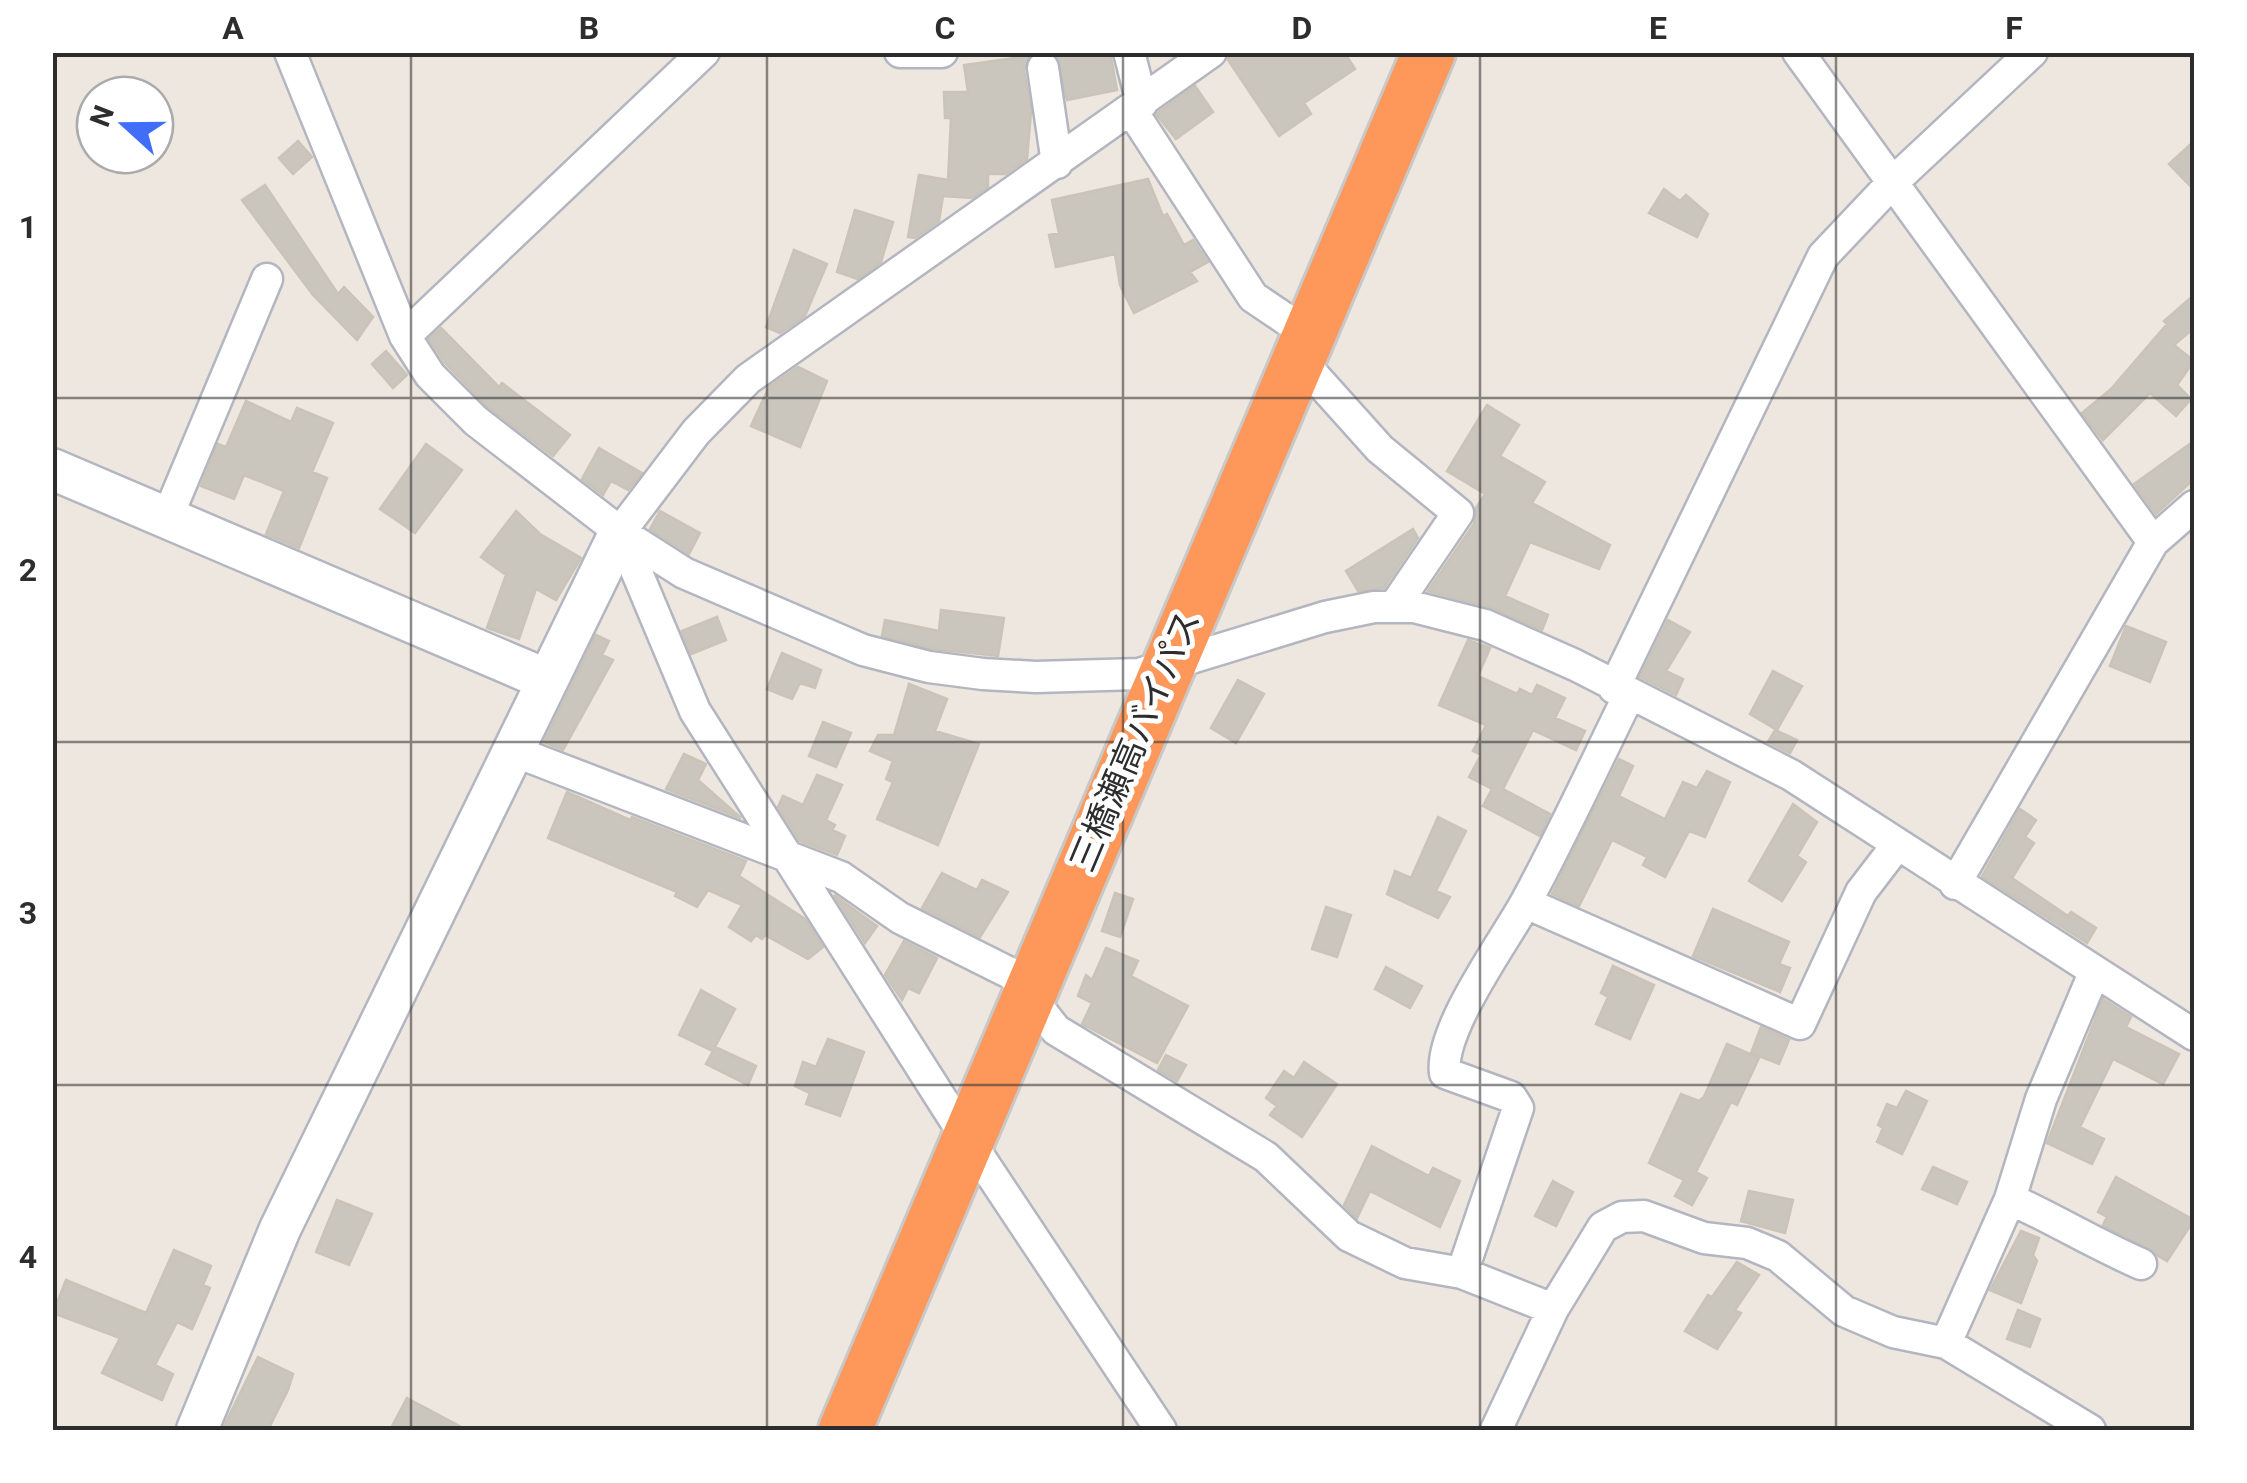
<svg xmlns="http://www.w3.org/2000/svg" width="2247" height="1483" font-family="Roboto,'Noto Sans JP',sans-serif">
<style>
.building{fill:#cac5bd;stroke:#cac3b8;stroke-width:2.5}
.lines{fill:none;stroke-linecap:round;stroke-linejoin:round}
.street-casing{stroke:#b3b6c0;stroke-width:35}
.secondary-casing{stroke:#b3b6c0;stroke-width:45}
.highway-casing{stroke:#c8c8c8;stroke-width:58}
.street{stroke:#fff;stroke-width:30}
.secondary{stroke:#fff;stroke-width:40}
.highway{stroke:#fe975a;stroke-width:52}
.grid{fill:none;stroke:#2d2d2d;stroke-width:2.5;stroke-opacity:0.55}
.labels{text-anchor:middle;stroke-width:10;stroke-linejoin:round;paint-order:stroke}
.street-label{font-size:35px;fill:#2d2d2d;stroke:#fff}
.neatline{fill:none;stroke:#2d2d2d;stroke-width:4}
.grid-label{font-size:32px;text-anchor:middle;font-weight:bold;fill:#2d2d2d}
</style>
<rect width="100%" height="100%" fill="#eee7df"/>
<path class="building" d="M1086,52l1,4 23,-4 7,38 -50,10 -11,-45z
M1229,52h115l11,17 -51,34 7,11 -32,22 -51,-76z
M1029,56l-5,14 7,42 -4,47 -21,15h-18v13l-16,11 -29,-2 -4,25 -24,17 -7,-1 11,-62 29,5 3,-62h-6l-1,-26h24l-4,-27z
M1195,86l18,26 -37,27 -20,-25z
M298,141l14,16 -19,17 -14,-16z
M2194,141v49l-25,-26z
M1148,179l15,37 4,-2 17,31 9,-5 15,22 -18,10 7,9 -63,32 -14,-28 -5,-31 -59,13 -7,-32 10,-2 -7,-33z
M265,185l73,109 6,-7 29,30 -16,23 -44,-45 -71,-95z
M1664,189l16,12 6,-6 22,19 -11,23 -48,-24z
M855,210l38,12 -12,40 -23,17 -21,-7z
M794,250l33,14 -22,52 -25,17 -14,-6z
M2194,295v33l-20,17 20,16 -17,24 14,14 -15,17 -26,-23 -47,47 -21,-27 29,-24 56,-65 -3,-3z
M441,328l58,59 3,-4 68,52 -17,21 -65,-49 -43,-44 -16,-24z
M386,351l21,24 -14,13 -21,-24z
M798,367l29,14 -27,66 -49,-21 18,-39z
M246,401l45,21 6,-14 36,15 -21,49 15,6 -28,70 -33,-14 18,-43 -40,-16 -10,24 -33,-13 17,-42 8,3z
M1487,405l32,20 -19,31 45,26 -13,21 78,42 -11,24 -69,-27 -25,54 43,19 -6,15 -52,-23 -62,-16 46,-67 2,-16 9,-14 -38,-23z
M2194,441v38l-38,35 -22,-30z
M426,444l36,26 -47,63 -35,-24z
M599,448l43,25 -14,17 -17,-9 -8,14 -21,-16z
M516,511l24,23 41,24 -25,42 -20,-11 -17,50 -32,-11 19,-53 -25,-18z
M660,511l40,22 -11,21 -39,-25z
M1413,529l5,9 -34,50 -26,3 -12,-20z
M941,610l63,8 -6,38 -65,-7 -51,-13 3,-16 54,11z
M717,617l9,23 -35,14 -9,-23z
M1668,620l22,12 -24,39 17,8 -7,16 -36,-18z
M2126,626l40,16 -16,40 -40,-16z
M596,635l13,6 -7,14 11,5 -50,90 -19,-8z
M1468,640l22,8 -12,28 39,18 3,-5 12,6 5,-10 28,13 -10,20 30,13 -9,19 -43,-20 -30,59 47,25 -10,22 -57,-30 9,-17 -23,-12 12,-22 -8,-4 13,-26 -47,-20z
M782,653l39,17 -6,18 -15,-5 -8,16 -25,-10z
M1773,671l29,15 -25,44 -27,-16z
M1238,680l26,14 -28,49 -25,-15z
M909,684l38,15 -12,32 44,13 -41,101 -61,-26 16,-37 -7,-3 7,-18 -23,-10 8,-16h16z
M823,722l28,11 -15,34 -27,-11z
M1775,730l22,10 -7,13 -22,-11z
M684,754l22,10 -8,16 43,38 -75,-29z
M1619,759l14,7 -14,30 46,23 18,-37 14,6 10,-17 23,11 -25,55 -16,-6 -24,46 -22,-12 4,-8 -35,-17 -33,66 -27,-12z
M817,775l25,10 -16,35 9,5 -3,5 13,6 -8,19 -37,-14 -22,-34 5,-11 20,9z
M567,792l63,28 2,-3 114,44 -7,15 66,43 18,28 -15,12 -43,-24 -3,4 -6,-4 -5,6 -22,-14 13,-22 -34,-15 -11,17 -22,-11 2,-4 -129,-54z
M1793,804l24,18 -20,34 9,6 -24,39 -33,-20z
M2020,809l16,11 -11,17 9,6 -22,35 56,38 3,-4 25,16 -9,15 -105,-67z
M1438,817l28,14 -30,60 14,6 -12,21 -51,-24 8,-23 16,7z
M942,873l35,17 5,-10 26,12 -28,45 -58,-29z
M1115,893l18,6 -13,38 -18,-6z
M834,895l43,31 -12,17z
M1326,907l25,8 -14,42 -25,-8z
M1713,909l76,33 -10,22 11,4 -10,24 -87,-36z
M904,941l33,17 -18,35 -11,-5 -6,12 -17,-25z
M1106,948l32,13 -7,15 57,30 -31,57 -75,-39 10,-21 -14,-7 8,-21 6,5z
M1613,966l41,19 -24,54 -34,-15 12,-27 -7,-4z
M1386,967l36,19 -12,22 -35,-19z
M701,990l34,19 -20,38 41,19 -8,19 -42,-21 7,-13 -34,-16z
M2103,999l28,18 -5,10 53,27 -16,30 -50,-25 -33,68 24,12 -12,25 -45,-21z
M1761,1027l28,13 -10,24 -28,-11z
M828,1039l36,13 -24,64 -34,-12 4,-11 -15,-7 8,-24 13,5z
M1727,1044l32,14 -22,47 -6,-3 -35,70 11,6 -15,27 -17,-9 9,-16 -35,-17 32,-69 18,7 5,-4z
M1166,1055l20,10 -9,16 -19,-11z
M1304,1062l33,22 -35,53 -32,-22 7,-9 -11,-8 18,-27 10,7z
M1906,1091l21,10 -25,53 -25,-12 6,-14 -5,-3 9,-21 10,4z
M1372,1146l57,30 4,-8 27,13 -20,46 -70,-36 -13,27 -13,-13z
M1933,1167l34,15 -10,22 -35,-15z
M2116,1177l78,43 -27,41 -64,-36 4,-8 -9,-5z
M1553,1181l20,11 -17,34 -21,-10z
M1749,1191l44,9 -8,33 -44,-12z
M337,1200l35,14 -23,51 -33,-13z
M2021,1231l18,7 -6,17 4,6 -16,42 -31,-13z
M174,1250l37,16 -8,19 7,3 -18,41 -15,-7 -22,43 18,9 -11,26 -60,-27 18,-35 -67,-25 13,-33 80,33z
M1737,1262l22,13 -24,35 6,3 -24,36 -32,-18 23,-36 4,2z
M2018,1310l22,9 -10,28 -23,-8z
M258,1357l35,17 -5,16 -20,40h-46z
M407,1398l60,32h-77z"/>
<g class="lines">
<defs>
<path id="street" d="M290,52l115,284 25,39 46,46 144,111 64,41 179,77 66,17 54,7 53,3 103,-3 186,-57 49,-10h40l71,18 90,40 216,110 403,260
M900,52h42
M1129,52l13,51
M1798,52l355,490
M1043,68l14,95
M1132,111l121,186 34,23
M405,336l299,-284
M1292,351l88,98 78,64 -64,94
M167,518l100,-239
M620,532l75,179 256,403 210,316
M620,532l76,-100 52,-53 463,-327
M1614,688l209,-432 70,-74 139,-130
M511,750l330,127 59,41 112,56 44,56 210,127 83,79 56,27 57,10 91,36
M1955,884l198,-342 41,-36
M1526,903l274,121 61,-132 36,-47
M2010,1199c46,21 85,45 131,65
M1462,1273l56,-165 -7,-11 -66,-24c-6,-43 59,-131 81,-171 37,-68 69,-138 103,-207
M1946,1343l64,-144 31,-100 53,-126
M1496,1430l57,-121 50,-82 19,-10 22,-1 60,22 43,5 31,13 66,55 49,21 53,11 144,87"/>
<path id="secondary" d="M52,469l493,210
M197,1430l83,-201 340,-697"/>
<path id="highway" d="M845,1430l584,-1378"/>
</defs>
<use href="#street" class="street-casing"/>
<use href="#secondary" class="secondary-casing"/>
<use href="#highway" class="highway-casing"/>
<use href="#street" class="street"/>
<use href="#secondary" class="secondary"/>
<use href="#highway" class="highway"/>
</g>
<path class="grid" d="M411,52v1378M767,52v1378M1123,52v1378M1480,52v1378M1836,52v1378M52,398h2142M52,742h2142M52,1085h2142"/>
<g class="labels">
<g class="street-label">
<text transform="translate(1135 741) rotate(-67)" y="12">三橋瀬高バイパス</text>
</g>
</g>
<rect width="2247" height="1483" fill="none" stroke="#ffffff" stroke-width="110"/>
<g transform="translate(125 125) rotate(291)"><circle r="48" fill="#ffffff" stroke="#ababab" stroke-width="2.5"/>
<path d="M0-8L18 38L0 25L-18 38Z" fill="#406efa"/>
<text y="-15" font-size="28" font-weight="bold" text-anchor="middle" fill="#2d2d2d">N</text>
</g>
<rect x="55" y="55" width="2137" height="1373" class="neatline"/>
<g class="grid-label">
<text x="233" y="39">A</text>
<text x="589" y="39">B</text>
<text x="945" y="39">C</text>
<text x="1302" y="39">D</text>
<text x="1658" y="39">E</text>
<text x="2014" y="39">F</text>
<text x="28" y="238">1</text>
<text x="28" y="581">2</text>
<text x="28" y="924">3</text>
<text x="28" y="1268">4</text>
</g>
</svg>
